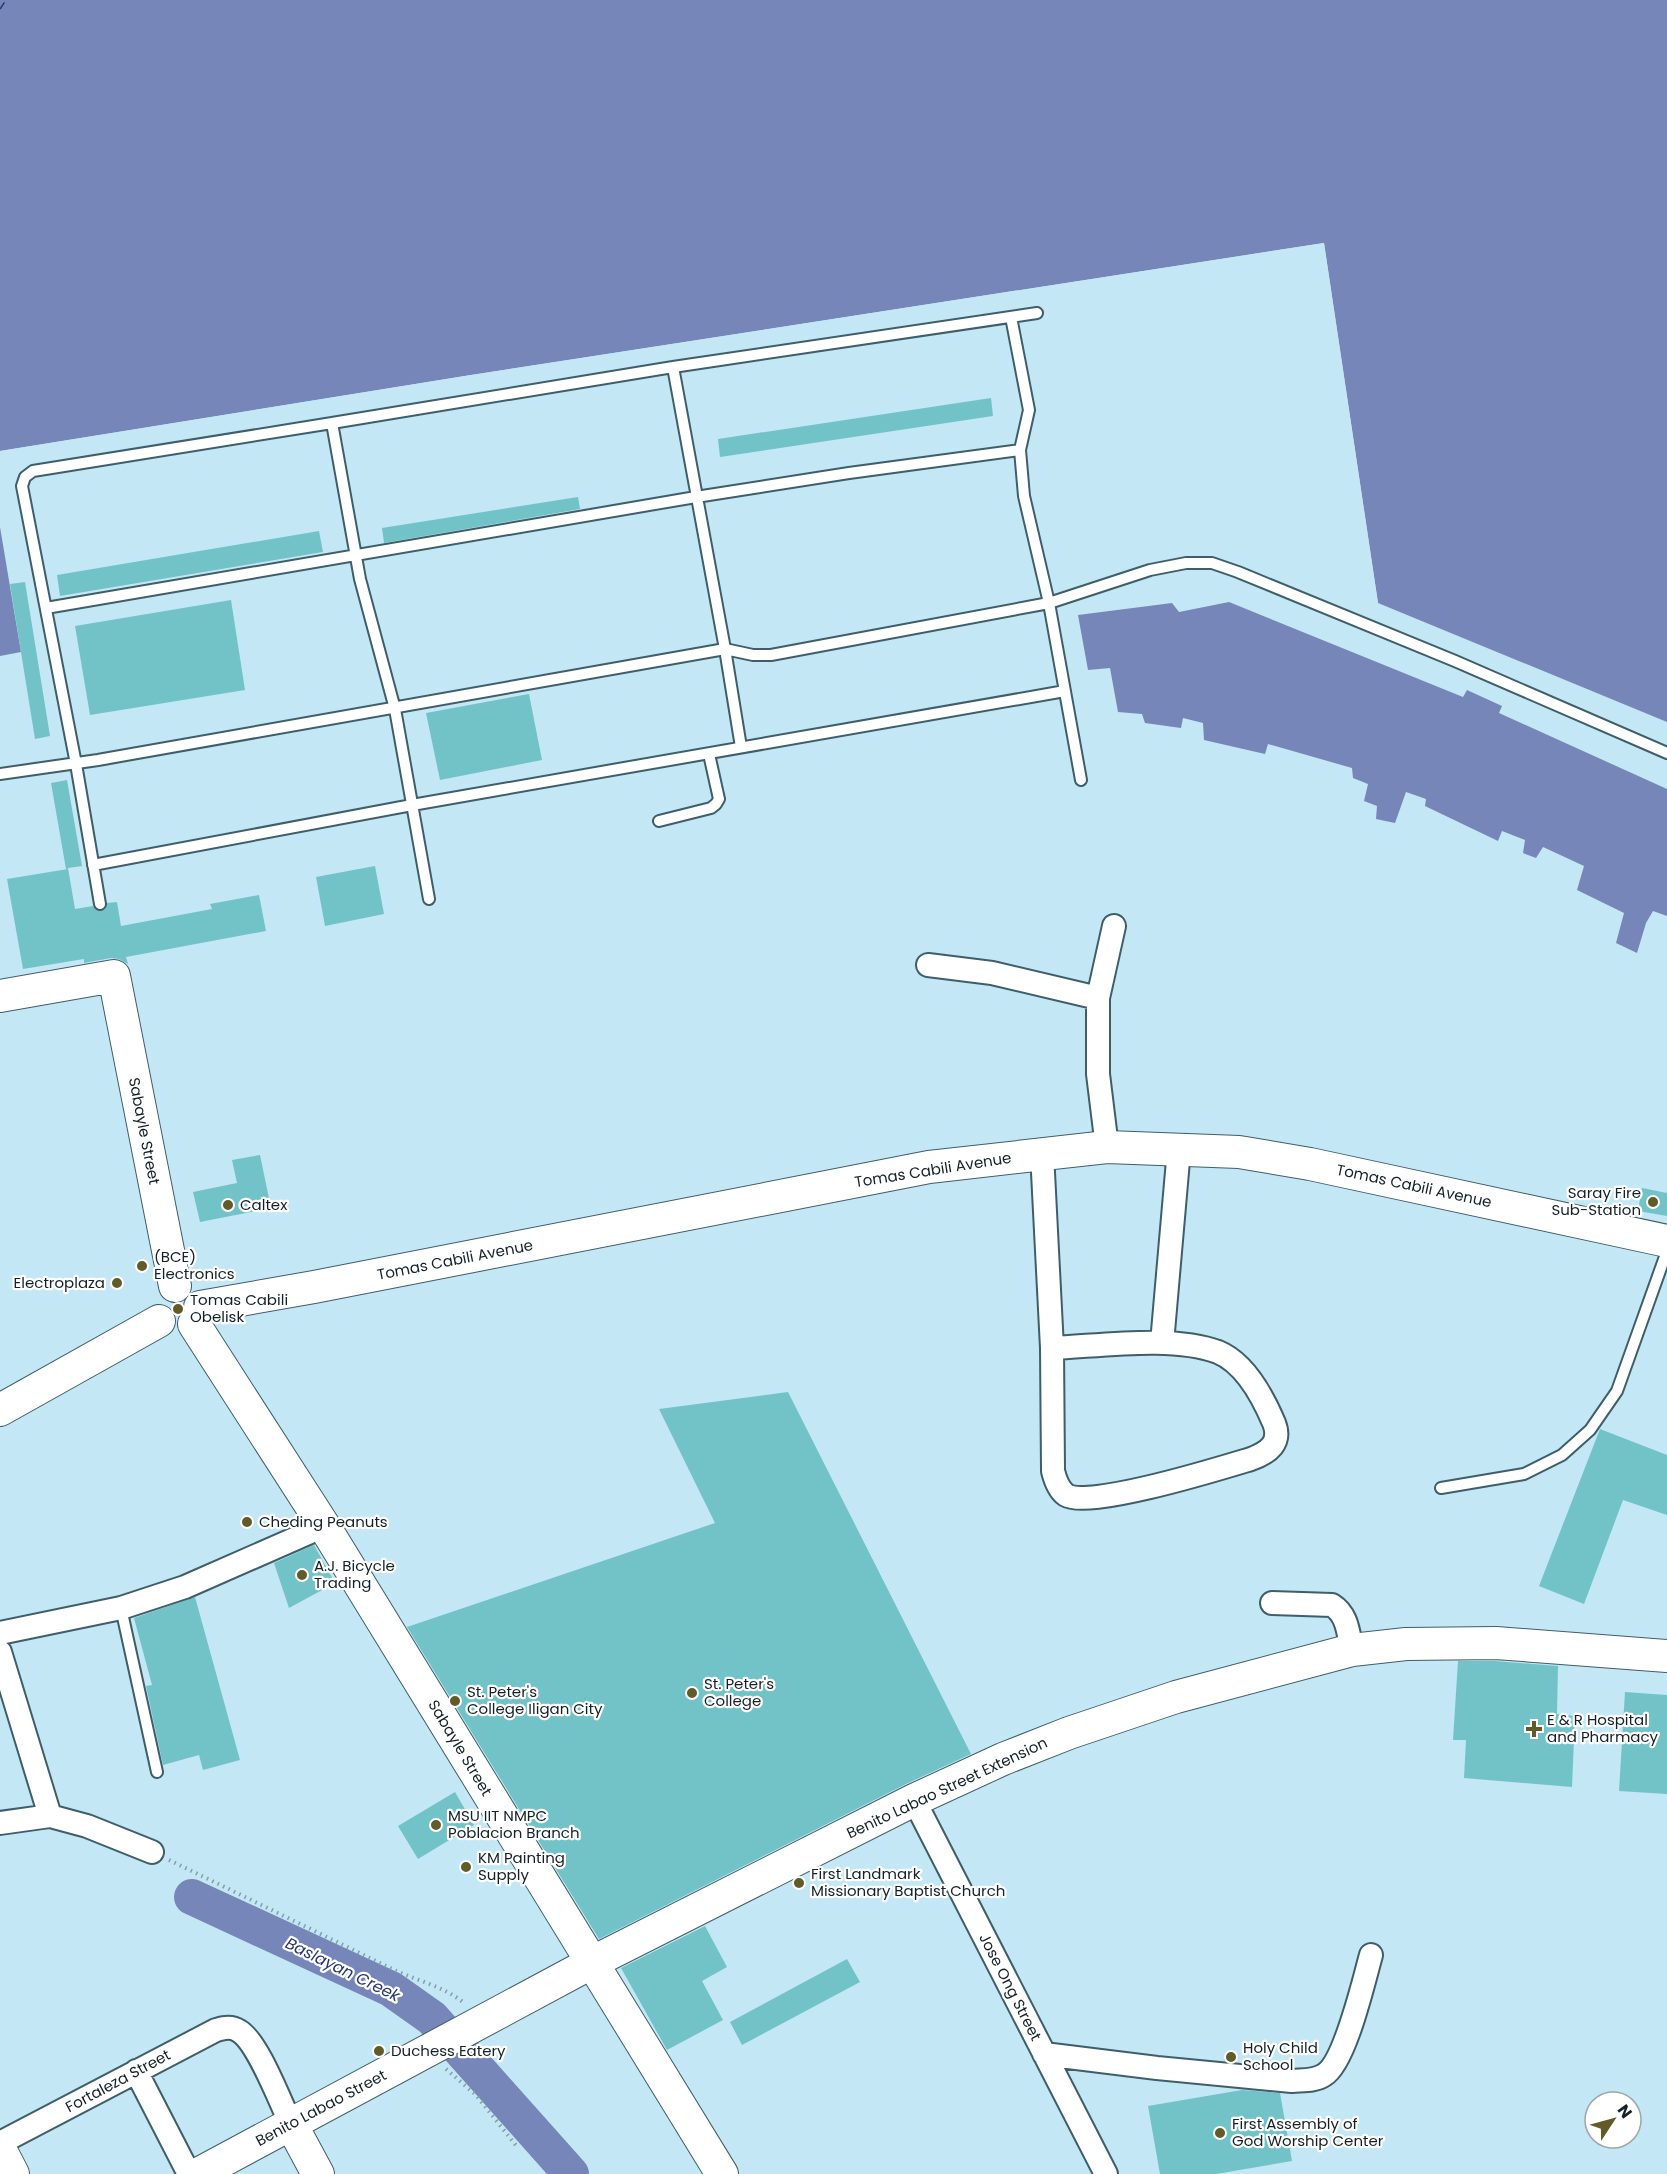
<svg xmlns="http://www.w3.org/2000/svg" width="1667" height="2174" font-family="Poppins,sans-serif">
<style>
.water{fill:#7786b9}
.pier{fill:#c3e7f4}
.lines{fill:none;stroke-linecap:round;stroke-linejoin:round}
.river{stroke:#7786b9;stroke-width:36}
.ferry{stroke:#293676;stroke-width:1.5;stroke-dasharray:8 6;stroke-linecap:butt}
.building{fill:#72c3c7}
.lane-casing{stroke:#3e5e69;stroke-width:14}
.street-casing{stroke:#3e5e69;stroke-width:26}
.secondary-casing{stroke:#3e5e69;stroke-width:34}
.path{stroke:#839ea8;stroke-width:4;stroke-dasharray:1.5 4.5;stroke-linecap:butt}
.lane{stroke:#fff;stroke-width:10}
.street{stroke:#fff;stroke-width:22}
.secondary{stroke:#fff;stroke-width:32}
.poi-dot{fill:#605b27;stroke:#fff;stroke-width:2}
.labels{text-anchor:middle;stroke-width:4.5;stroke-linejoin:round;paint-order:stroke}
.street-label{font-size:15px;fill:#142126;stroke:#fff}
.poi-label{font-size:15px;fill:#142126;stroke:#fff;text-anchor:start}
.water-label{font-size:16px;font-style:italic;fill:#293676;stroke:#fff}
</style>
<rect width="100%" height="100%" fill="#c3e7f4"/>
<path class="water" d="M0,0h1667v722l-289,-119 -54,-360 -853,132 -471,76z
M0,527l21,125 -21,4z
M1229,602l234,95 4,-7 35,16 -3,7 168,76v127l-14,-5 -7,12 -9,30 -21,-10 8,-30 -47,-23 7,-24 -41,-19 -7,11 -13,-5 2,-13 -23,-9 -4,10 -73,-35 1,-7 -20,-7 -11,31 -19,-4 1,-13 -13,-5 4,-17 -15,-6 -1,-10 -84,-24 -3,10 -61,-14 -1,-17 -20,-5 -2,10 -36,-5 -3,-9 -24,-2 -8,-44 -22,2 -10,-55 94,-12 7,9z"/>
<path class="pier" d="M1324,243l54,360 -4,-1 -52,-355 -851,131 -471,76v-3l471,-76z"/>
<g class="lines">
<path class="river" d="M192,1897l199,92 41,29 139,156"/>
<path class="ferry" d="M0,9l6,-9"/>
</g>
<path class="building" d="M991,398l2,18 -273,41 -2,-18z
M578,497l2,12 -196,34 -2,-15z
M319,531l4,21 -263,44 -3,-21z
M25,582l25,154 -15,3 -25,-155z
M231,600l14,90 -155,25 -15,-89z
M529,694l13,66 -102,20 -14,-67z
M67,780l15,86 -14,2 7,41 18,-3 2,3 6,2 4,-2 2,-6 10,-1 4,24 91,-17 -2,-5 49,-9 7,36 -140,26 2,7 -9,-5 -8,-1 -27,5v-4l-61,10 -16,-90 61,-10h-2l-15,-86z
M375,866l9,48 -59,12 -9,-49z
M260,1155l11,53 -71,14 -7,-30 44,-9 -5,-23z
M1642,1188l25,5v23l-29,-5z
M788,1392l183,362 -65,30 -307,155 -192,-312 308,-104 -56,-114z
M1600,1429l67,26v60l-44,-15 -39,104 -45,-18z
M314,1545l21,38 -46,25 -15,-45z
M195,1597l45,163 -37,10 -4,-15 -36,10 -17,-79 6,-1 -18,-67z
M1458,1661h37l63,5 -1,48 18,2 -3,71 -108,-9 2,-38h-13z
M1625,1692l42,3v99l-48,-3z
M455,1792l19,33 -56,34 -20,-33z
M705,1926l22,41 -25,14 21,39 -56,30 -46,-82z
M847,1959l13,23 -118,63 -12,-23z
M1242,2090l38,3 12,68 -76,13h-56l-12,-68z"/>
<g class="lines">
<defs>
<path id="lane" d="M1011,317l18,93 -9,40 4,46 25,107 32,177
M673,367l52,282 16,98
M332,423l341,-56 364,-54
M46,608l650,-111 153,-24 171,-23
M0,774l98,-14 627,-111 28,6h18l278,-52 101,-33 36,-7h26l26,9 217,89 212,92
M659,821l52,-13 5,-4 3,-5 -10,-45
M93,865l319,-60 653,-114
M100,904l-24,-140 -54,-278 3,-9 8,-6 299,-48 28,156 35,130 34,190
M1441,1488l83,-14 38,-19 28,-25 27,-39 50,-140
M121,1608l36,164"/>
<path id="street" d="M928,965l64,8 106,25
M1107,1147l-9,-73v-76l16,-72
M1042,1153l10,195 1,123c2,8 6,19 13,24 23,14 155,-27 185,-36 17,-6 31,-16 23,-36 -11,-26 -29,-60 -56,-71 -45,-17 -118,-6 -166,-4
M1162,1343l17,-194
M1272,1603l60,2c16,10 16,28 20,45
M0,1633l121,-25 64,-21 139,-61
M0,1652l50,164
M914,1800l192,374
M0,1823l50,-7 37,10 65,26
M1044,2054l113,14 135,13c11,-1 23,0 32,-6 21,-12 40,-95 47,-120
M136,2071l53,103
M0,2143l216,-113c8,-2 15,-4 23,1 19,11 41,71 52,93"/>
<path id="secondary" d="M0,996l114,-20 61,310
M200,1307l114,-20 615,-120 178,-20 132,5 71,12 357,77
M194,1324l130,202 398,648
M0,1410l159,-89
M291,2124l27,50
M0,2149l13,25
M198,2174l393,-211 323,-163 89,-41 66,-26 107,-36 176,-47 54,-6 90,-1 171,13"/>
</defs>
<use href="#lane" class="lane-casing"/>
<use href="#street" class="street-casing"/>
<use href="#secondary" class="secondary-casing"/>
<path class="path" d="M169,1860c74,36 148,72 221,108 24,12 54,18 74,35
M446,2069l30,26 42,53"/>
<use href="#lane" class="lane"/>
<use href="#street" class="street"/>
<use href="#secondary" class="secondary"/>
</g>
<g class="poi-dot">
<circle cx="1653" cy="1202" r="6"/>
<circle cx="228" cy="1205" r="6"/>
<circle cx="142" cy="1266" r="6"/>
<circle cx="117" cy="1283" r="6"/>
<circle cx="178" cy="1309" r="6"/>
<circle cx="247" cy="1522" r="6"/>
<circle cx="302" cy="1575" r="6"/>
<circle cx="692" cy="1693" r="6"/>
<circle cx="455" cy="1701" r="6"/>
<path d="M1531 1720h6v6h6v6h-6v6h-6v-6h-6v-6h6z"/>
<circle cx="436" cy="1825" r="6"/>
<circle cx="466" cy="1867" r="6"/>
<circle cx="799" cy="1883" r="6"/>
<circle cx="379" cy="2051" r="6"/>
<circle cx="1231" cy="2057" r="6"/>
<circle cx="1220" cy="2133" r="6"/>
</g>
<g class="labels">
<g class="street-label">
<text transform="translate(144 1131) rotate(79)" y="5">Sabayle Street</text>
<text transform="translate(933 1170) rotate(-9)" y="5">Tomas Cabili Avenue</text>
<text transform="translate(1414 1186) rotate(12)" y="5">Tomas Cabili Avenue</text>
<text transform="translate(455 1260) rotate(-11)" y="5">Tomas Cabili Avenue</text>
<text transform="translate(460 1748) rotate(59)" y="5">Sabayle Street</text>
<text transform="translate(947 1788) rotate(-25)" y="5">Benito Labao Street Extension</text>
<text transform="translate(1010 1987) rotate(63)" y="5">Jose Ong Street</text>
<text transform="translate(118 2081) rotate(-28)" y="5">Fortaleza Street</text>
<text transform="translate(321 2108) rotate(-28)" y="5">Benito Labao Street</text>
</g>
<g class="poi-label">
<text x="1641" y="1198" text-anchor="end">Saray Fire<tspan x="1641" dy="17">Sub-Station</tspan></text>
<text x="240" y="1210">Caltex</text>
<text x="154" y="1262">(BCE)<tspan x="154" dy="17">Electronics</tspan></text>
<text x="105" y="1288" text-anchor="end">Electroplaza</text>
<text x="190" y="1305">Tomas Cabili<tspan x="190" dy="17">Obelisk</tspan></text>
<text x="259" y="1527">Cheding Peanuts</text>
<text x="314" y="1571">A.J. Bicycle<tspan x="314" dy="17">Trading</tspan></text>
<text x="704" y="1689">St. Peter's<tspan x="704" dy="17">College</tspan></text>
<text x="467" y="1697">St. Peter's<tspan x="467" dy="17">College Iligan City</tspan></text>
<text x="1547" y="1725">E &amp; R Hospital<tspan x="1547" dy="17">and Pharmacy</tspan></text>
<text x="448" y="1821">MSU IIT NMPC<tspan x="448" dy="17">Poblacion Branch</tspan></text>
<text x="478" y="1863">KM Painting<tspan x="478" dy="17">Supply</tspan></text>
<text x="811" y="1879">First Landmark<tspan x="811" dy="17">Missionary Baptist Church</tspan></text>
<text x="1243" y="2053">Holy Child<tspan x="1243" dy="17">School</tspan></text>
<text x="391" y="2056">Duchess Eatery</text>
<text x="1232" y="2129">First Assembly of<tspan x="1232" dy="17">God Worship Center</tspan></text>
</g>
<g class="water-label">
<text transform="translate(343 1969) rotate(26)" y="6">Baslayan Creek</text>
</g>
</g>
<g transform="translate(1613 2120) rotate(54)"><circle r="28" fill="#ffffff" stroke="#a1a6a8" stroke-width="1.5"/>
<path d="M0-4.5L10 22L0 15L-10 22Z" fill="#605b27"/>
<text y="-9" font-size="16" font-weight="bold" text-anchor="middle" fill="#142126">N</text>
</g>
</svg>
